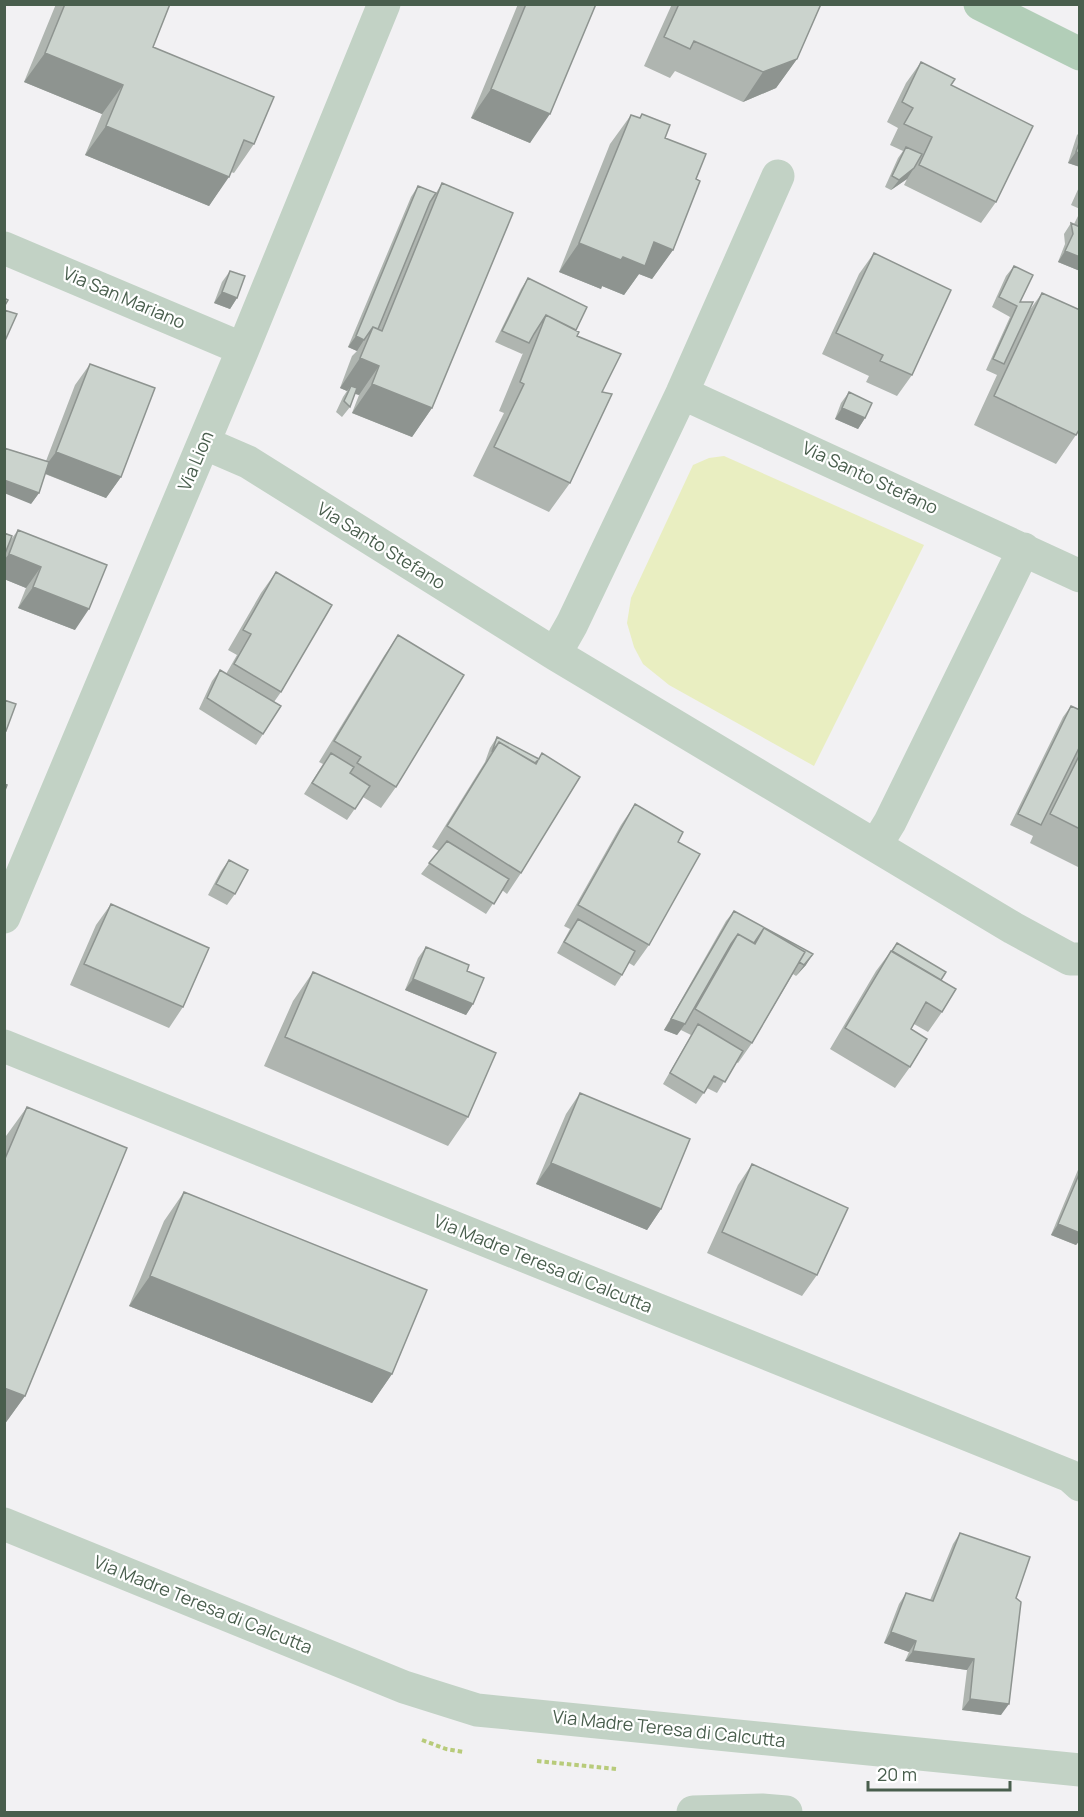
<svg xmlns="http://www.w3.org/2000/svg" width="1084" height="1817" font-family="Manrope,sans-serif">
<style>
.green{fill:#e9eec1}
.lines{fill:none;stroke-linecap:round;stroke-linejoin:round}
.path{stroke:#b8cb7a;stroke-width:4;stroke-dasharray:4.5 3;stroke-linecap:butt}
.minor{stroke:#c2d2c5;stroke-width:33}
.major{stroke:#b2ceb8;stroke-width:33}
.wall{fill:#afb5b0}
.shaded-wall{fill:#8e9490}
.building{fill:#cbd3cd;stroke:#8e9490;stroke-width:1.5}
.labels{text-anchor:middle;stroke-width:4.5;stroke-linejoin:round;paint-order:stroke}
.street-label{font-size:18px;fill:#495e4d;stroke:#fff}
</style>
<rect width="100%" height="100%" fill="#f2f1f3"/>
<path class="green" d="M724,456l200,89 -110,221 -145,-81 -26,-21 -9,-17 -7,-24 4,-25 62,-133 16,-7z"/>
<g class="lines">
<path class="path" d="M422,1740l24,9 18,3
M537,1761l79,8"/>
<path class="minor" d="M4,248l239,101
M682,393l398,183
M204,443l44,19 307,192 458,274 57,31h10
M555,654l17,-30 110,-231 96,-217
M876,845l14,-23 134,-273
M4,917l239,-568 141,-345
M4,1046l1066,430 10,9
M4,1524l400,163 73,23 603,60
M693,1812l69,-2 24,2"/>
<path class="major" d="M980,4l100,50"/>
</g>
<path class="wall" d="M56,4h114l-17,43 101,97 -20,29 -3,-1 -22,34 -124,-51 17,-41 -78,-32z
M518,4h78l-66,139 -59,-25z
M672,4h149l-24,55 -21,29 -33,14 -68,-31 -5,7 -26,-12z
M921,62l30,23 45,117 -15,21 -77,-38 3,-6 -16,11 -6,-3 13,-29 5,-7 -13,-6 8,-17 -11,-6 19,-39z
M642,114l23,24 31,41 -23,71 -21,29 -13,-5 -15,21 -22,-9 -1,3 -42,-17 51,-128 21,-29 8,3z
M1080,132v35l-12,-4 9,-28z
M442,183l-10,225 -20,29 -60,-24 7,-18 -4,-1 -5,13 -8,10 -6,-5 7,-15 4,-6 -7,-3 12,-32 5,-5 -9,-4 63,-150 7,-11 18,7z
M1080,185v24l-9,-4z
M1080,212v59l-22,-9 7,-18 -1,-10 7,-11 3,1z
M874,253l38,122 -15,21 -31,-14 3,-6 -47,-22 37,-80z
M1014,266l6,36 9,9 13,-18 34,142 -20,29 -82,-39 23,-50 -11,-5 24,-53 -18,-10 14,-31z
M230,271l7,27 -7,11 -16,-6 8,-21z
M528,278l48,52 1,6 25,56 -32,91 -21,29 -76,-36 31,-63 -5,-2 24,-58 -1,1 -27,-12 26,-53z
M90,364l31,113 -15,21 -61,-24 -6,19 -8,11 15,-43 29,-76z
M849,392l16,26 -7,11 -23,-10 6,-16z
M18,530l57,100 -57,-22 8,-20 -22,-9v-46l6,8z
M276,572l5,120 -7,10 -11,32 -7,11 -57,-36 13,-28 8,-11 6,4 11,-19 -9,-5 33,-57z
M398,635l-2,152 -15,21 -18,-11 -16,23 -43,-26 19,-30 -4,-2 65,-106z
M1071,706l9,4v158l-50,-25 3,-7 -23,-11 53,-108z
M497,737l42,22 3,-6 -21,120 -14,21 -5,-4 -16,24 -65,-40 18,-23 -7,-4 53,-85 5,-14z
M635,804l43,38 -29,103 -15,21 -5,-3 -7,12 -7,11 -58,-33 13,-24 -6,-3 57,-101z
M229,860l6,34 -8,11 -19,-10 13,-24z
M111,904l72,103 -14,21 -99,-43 26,-60z
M734,911l72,54 -10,11 -3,-2 -41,69 -14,20 -2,-1 -19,31 -10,-5 -11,16 -33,-20 28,-49 -10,-5 -4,5 -13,-5 62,-109z
M897,943l44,37 1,32 -14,20 -14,-8 -3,5 -1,38 -15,21 -65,-39 46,-78z
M426,947l41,24 6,33 -7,11 -61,-25 13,-32z
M313,972l155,145 -20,29 -184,-80 29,-65z
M580,1093l81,116 -14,21 -111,-46 30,-70z
M27,1107l-2,289 -21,29v-285l2,-4z
M752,1164l65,111 -15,21 -95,-43 31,-68z
M1080,1165v75l-4,5 -25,-10z
M184,1192l208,182 -20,29 -243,-97 35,-85z
M960,1533l56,65 -15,117 -39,-5 5,-40 -62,-9 4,-9 -25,-9 15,-39 7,-11 24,7 23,-56z"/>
<path class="shaded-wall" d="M45,53l78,32 -21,29 -78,-32z
M797,59l-21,29 -33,14 20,-30z
M491,89l59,25 -20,29 -59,-25z
M106,126l123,51 -20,29 -124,-51z
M1076,152l4,1v14l-12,-4z
M914,168l-7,11 -16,11 8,-10z
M654,242l19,8 -21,29 -13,-5 -15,21 -22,-9 -1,3 -42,-17 20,-29 44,14z
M1065,251l15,6v14l-22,-9z
M222,292l15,6 -7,11 -16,-6z
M356,336l8,4 -7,11 -9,-4z
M360,358l19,8 -20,29 -11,-4 3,-5 -4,5 -7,-3z
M372,384l60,24 -20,29 -60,-24z
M842,408l23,10 -7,11 -23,-10z
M56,452l65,25 -15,21 -65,-26z
M4,480l35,13 -8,11 -27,-11z
M9,554l32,13 -15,21 -22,-9v-19z
M33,587l56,22 -14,21 -57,-22z
M813,954l-7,11 -10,11 8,-11z
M413,979l60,25 -7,11 -61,-25z
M671,1019l14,5 -8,11 -13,-5z
M551,1163l110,46 -14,21 -111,-46z
M1058,1224l22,9v7l-4,5 -25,-10z
M150,1276l242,98 -20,29 -243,-97z
M4,1388l21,8 -21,29z
M891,1632l25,9 -7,11 -25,-9z
M913,1651l61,8 -7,11 -62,-9z
M970,1699l39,5 -8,11 -39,-5z"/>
<path class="building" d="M65,4h105l-17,43 121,50 -20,47 -10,-4 -15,37 -123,-51 17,-41 -78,-32z
M526,4h70l-46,110 -59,-25z
M679,4h142l-24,55 -34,13 -69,-31 -4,8 -26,-12z
M921,62l34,17 -4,6 82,41 -37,76 -77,-37 13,-28 -28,-13 9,-16 -11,-6z
M642,114l28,11 -5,13 41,16 -10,25 4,2 -27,69 -19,-8 -9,24 -22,-9 -2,3 -42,-17 52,-128 9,3z
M1080,140v13l-4,-1z
M906,147l16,7 -8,14 -15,12 -7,-4z
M442,183l71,30 -81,195 -60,-24 7,-18 -19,-8 13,-31 9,4z
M418,186l18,7 -6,9 -52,127 -5,-2 -9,13 -8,-4z
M1071,223l9,4v30l-15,-6 8,-17z
M874,253l77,37 -39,85 -32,-14 3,-6 -47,-22z
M1014,266l19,9 -13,27h13l-29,62 -11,-5 24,-53 -18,-9z
M230,271l15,5 -8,22 -15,-6z
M528,278l59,29 -11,23 -30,-15 -12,19 -5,9 -27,-12z
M1042,293l38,17v118l-4,7 -82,-39z
M4,298l4,2 -4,7z
M4,310l13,4 -13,29z
M546,315l33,17 -2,4 44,18 -19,38 10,2 -42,89 -76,-36 30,-63 -4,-2z
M90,364l65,24 -34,89 -65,-25z
M351,386l6,2 -7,19 -6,-6z
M849,392l23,11 -7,15 -23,-10z
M4,448l45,14 -10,31 -35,-13z
M18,530l89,35 -18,44 -56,-22 8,-20 -32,-13z
M4,533l8,3 -8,20z
M276,572l56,33 -51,87 -47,-28 17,-30 -8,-4z
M398,635l66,40 -68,112 -39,-24 4,-6 -27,-16z
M220,670l61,36 -18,28 -56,-36z
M4,700l12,4 -10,27 -2,-1z
M1071,706l9,4v36l-39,79 -23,-11z
M497,737l42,22 -4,4 -36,-21 -7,10z
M499,742l37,22 6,-11 38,24 -59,96 -74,-47z
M331,753l23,14 -4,6 20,13 -15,23 -43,-26z
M1080,754v75l-30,-15z
M4,784l3,1 -3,8z
M635,804l48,28 -5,10 22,12 -51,91 -71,-40z
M447,841l62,38 -15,25 -65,-41z
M229,860l19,10 -13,24 -19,-10z
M111,904l98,44 -26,59 -99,-43z
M734,911l79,43 -9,11 -5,-3 6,-10 -41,-24 -10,15 -16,-9 -7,10 -46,80 -14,-5z
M578,919l57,32 -13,24 -58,-33z
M764,928l41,24 -53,91 -57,-34 43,-75 17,10z
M897,943l49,29 -5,8 -49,-29z
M426,947l43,18 -2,6 17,7 -11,26 -60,-25z
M891,951l65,38 -14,23 -16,-10 -15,27 16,10 -17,28 -65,-39z
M313,972l183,81 -28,64 -183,-80z
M698,1024l45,27 -18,31 -11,-6 -10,17 -34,-20z
M580,1093l110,46 -29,70 -110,-46z
M27,1107l100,41 -102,248 -21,-8v-227z
M752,1164l96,44 -31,67 -95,-43z
M1080,1172v61l-22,-9z
M184,1192l243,98 -35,84 -242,-98z
M960,1533l70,24 -14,41 5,4 -12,102 -39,-5 4,-40 -61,-8 3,-10 -25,-9 15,-39 27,8z"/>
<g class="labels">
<g class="street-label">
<text transform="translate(124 298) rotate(23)" y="6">Via San Mariano</text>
<text transform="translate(196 461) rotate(-67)" y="6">Via Lion</text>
<text transform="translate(870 478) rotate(25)" y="6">Via Santo Stefano</text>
<text transform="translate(381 546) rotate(32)" y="6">Via Santo Stefano</text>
<text transform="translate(543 1264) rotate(22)" y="6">Via Madre Teresa di Calcutta</text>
<text transform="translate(203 1605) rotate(22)" y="6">Via Madre Teresa di Calcutta</text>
<text transform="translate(669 1729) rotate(6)" y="6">Via Madre Teresa di Calcutta</text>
</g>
</g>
<rect width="1084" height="1817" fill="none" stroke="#495e4d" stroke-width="12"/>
<path d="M868 1781v9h142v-9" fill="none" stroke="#495e4d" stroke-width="3"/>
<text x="877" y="1781" font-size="18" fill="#495e4d" stroke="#ffffff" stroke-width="4.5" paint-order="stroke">20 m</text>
</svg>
